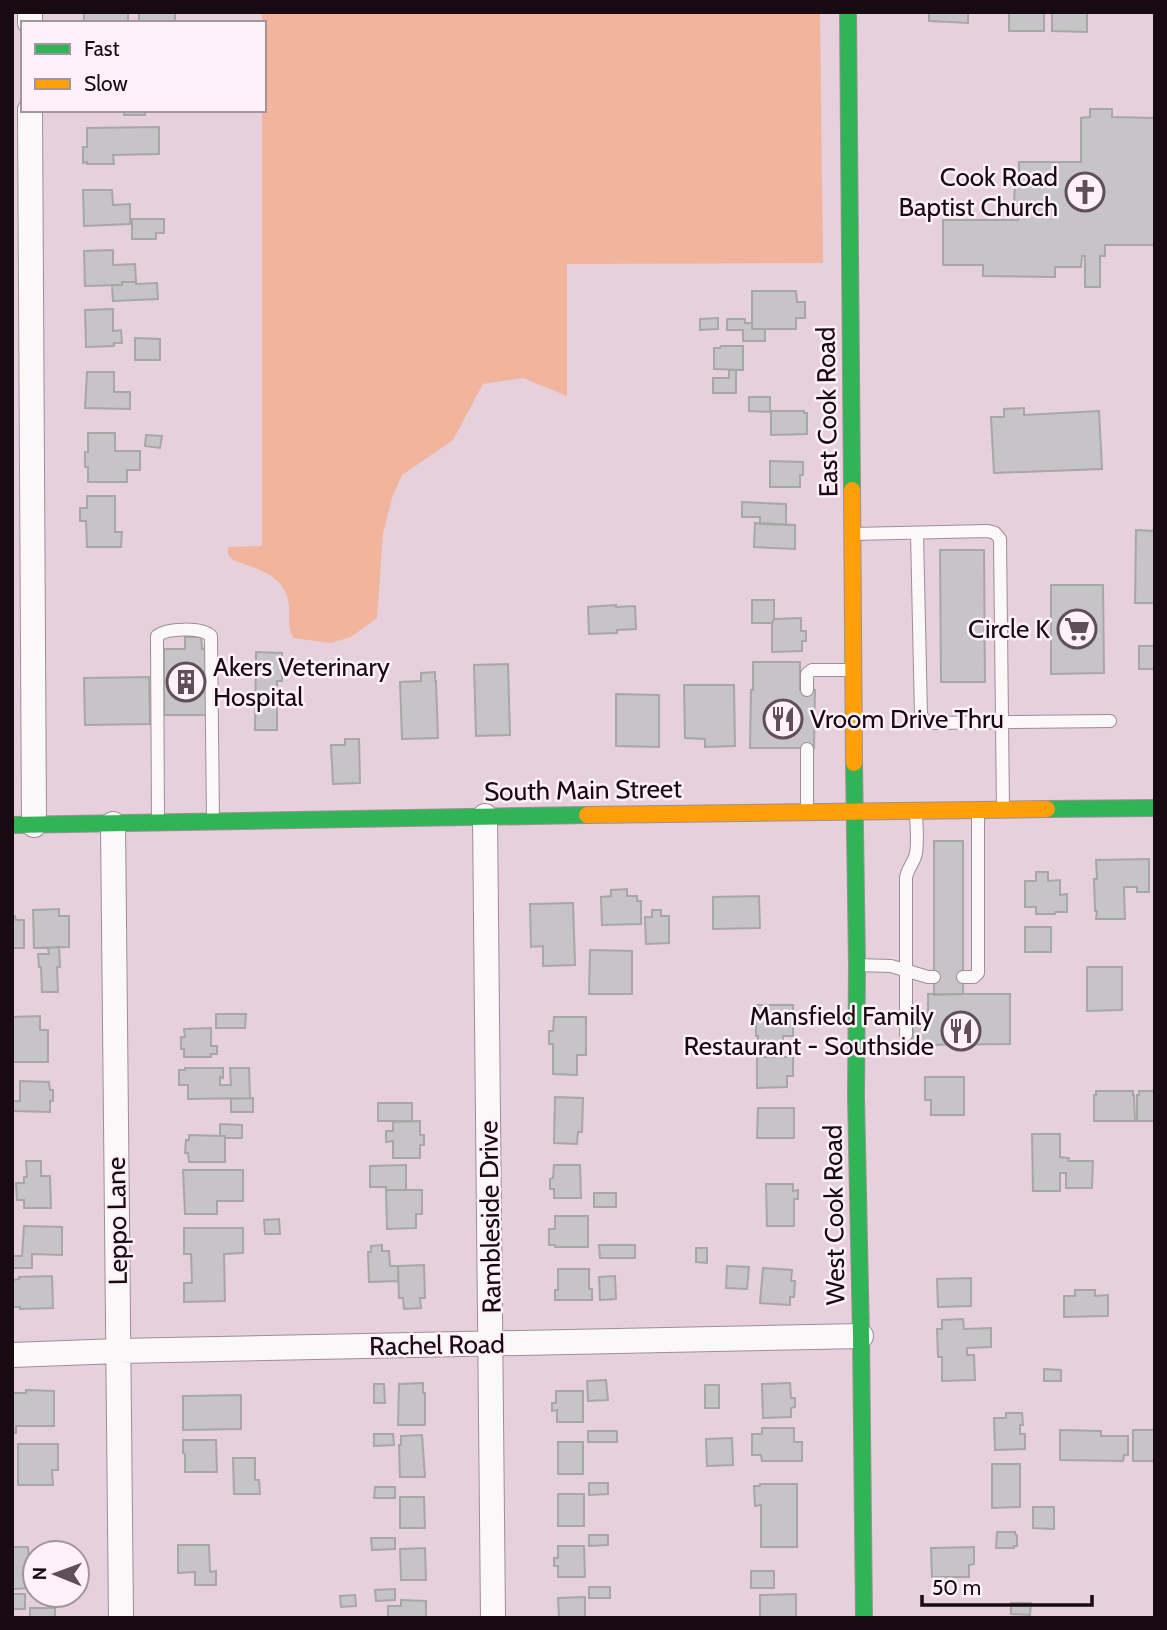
<svg xmlns="http://www.w3.org/2000/svg" width="1167" height="1630" font-family="Cabin,sans-serif">
<style>
.green{fill:#f1b49d}
.building{fill:#c6c4c6;stroke:#a8a7a8;stroke-width:2}
.lines{fill:none;stroke-linecap:round;stroke-linejoin:round}
.lane-casing{stroke:#9e8e96;stroke-width:14}
.street-casing{stroke:#9e8e96;stroke-width:26}
.fast-casing{stroke:#9e8e96;stroke-width:18}
.slow-casing{stroke:#9e8e96;stroke-width:18}
.lane{stroke:#fbf8fa;stroke-width:12}
.street{stroke:#fbf8fa;stroke-width:24}
.fast{stroke:#30b455;stroke-width:16}
.slow{stroke:#ff9f0a;stroke-width:16}
.labels{text-anchor:middle;stroke-width:5;stroke-linejoin:round;paint-order:stroke}
.poi-label{font-size:26px;fill:#180a11;stroke:#fef1f7;text-anchor:end}
.street-label{font-size:26px;fill:#180a11;stroke:#fef1f7}
</style>
<rect width="100%" height="100%" fill="#e6d0db"/>
<path class="green" d="M262,12h558l3,251 -256,1v132l-44,-18 -40,6 -30,56 -51,35 -10,23 -9,36 -6,84 -26,19 -20,6 -38,-5c-6,-14 -3,-19 -4,-33 -4,-31 -31,-35 -56,-45l-5,-5v-8l34,-1v-436h2v-87h-2z"/>
<path class="building" d="M84,12h44v11h-44z
M139,12h36v11h-36z
M929,12h39v11l-39,-2z
M1009,12h35v19h-35z
M1052,12h35v20l-35,-1z
M1090,109h22v8l43,1v127h-50v11h-5v31h-15v-31h-3l-1,11h-26v10l-72,-1v-11h-40v-45h75v-12h-4l1,-32 4,-1v-13h62v-44l9,-1z
M124,110h21v5h-21z
M159,127v27l-46,1 1,9h-27v-2l-4,1v-16h4v-19z
M83,190h29l1,15 17,-1v20l-46,2z
M132,219h32v14h-8v6h-24z
M113,250v15l22,-1 1,18h-14v3l-37,1 -1,-35z
M122,282h14v2l21,-1 1,16 -45,2 -1,-16h10z
M752,291h44l1,11h8v16h-9v11h-44z
M113,309v22l8,-1 1,13h-8v3l-28,1 -1,-37z
M718,318v11l-18,1v-11z
M727,319h18v4h7v6h13v12h-22v-11h-16z
M135,338l25,1v21h-25z
M721,346h22v24l-29,-1v-21h6z
M729,370h7v23h-23v-15h16z
M87,372h27v20h16v17l-45,-1z
M749,397h21v15l-21,-1z
M1024,408v7l75,-4 3,58 -108,4 -3,-56h13v-8z
M771,411h33v2h3v21l-36,1z
M88,433h27v18h25v19h-13v12h-39v-15h-3v-15h3z
M146,435l16,1 -2,12 -15,-2z
M770,461l33,1v13h-3v12h-30z
M87,496h28v36h7l-1,15h-34l-1,-26h-6v-13h7z
M742,502l44,2v21l-26,-1v-7h-18z
M755,523l40,2v24l-41,-2z
M1136,530l19,1v72h-20z
M940,550h44l1,132h-44z
M1051,585h52l1,88 -53,1z
M752,600h22v19l-2,4h-20z
M616,605v2l19,-1 1,23 -19,1v3l-28,1 -1,-27z
M801,618v13h5v10h-4v10l-30,1v-29l2,-4z
M185,637h16l1,12 7,-1v67h-45v-66h21z
M1139,646h16v23h-16z
M256,652l26,1v28h-5v49h-22z
M753,662h47v28h15l-1,58h-64l1,-58h2z
M508,664l2,71 -34,1 -2,-71z
M435,672v9h1l2,57 -36,1 -2,-57 21,-1v-8z
M149,677l1,47 -65,1 -1,-47z
M684,685h50l1,61 -30,1v-8l-20,-1z
M616,694l43,1v52l-43,-1z
M345,739h14l1,44 -27,1 -2,-39h14z
M934,841h29v153l-29,1z
M1149,859v33h-12v-5h-13l1,32h-29l1,-8h-2l-1,-32h3l-1,-19z
M1036,872h12v9l12,-1v15l7,-1v18h-12v2h-19v-7h-11v-26h11z
M627,889v7h10v5h4v23l-39,1 -1,-28 10,-1v-6z
M759,896l1,32 -47,1v-32z
M573,903l2,62 -32,1v-20l-12,1 -1,-43z
M59,909v7h10v31l-35,1 -1,-38z
M652,910h9v6h8v27l-23,1 -1,-27h7z
M12,916h3l1,4h8v28h-12z
M1025,927h26v25h-26z
M59,947l1,20h-3l1,25h-16l-1,-25h-2l-1,-13h11l-1,-6z
M590,950l42,1v43h-43z
M1087,967h35v43l-35,1z
M928,994h82v50l-97,1 -1,-27 16,-1z
M756,1005h37v31h-10v12h-25v-12h-2z
M216,1014h30l-1,14h-29z
M40,1016v14h8v32h-36v-45z
M554,1017h32v38h-9v20l-24,-1v-30h-4v-13h4z
M211,1028v18h6v8h-6v3h-27v-8h-3v-12h4l-1,-8z
M757,1057h36v19h-6v11l-30,1z
M185,1068h38v10l-3,-1v8h11l-1,-17h19l1,30 -62,1v-14h-9v-15h6z
M925,1077h39v38h-33v-15h-6z
M20,1081l29,1 1,8h3v11h-3v11l-37,-1v-10h7z
M1096,1091h37v4h1l1,26h-41v-26h2z
M1139,1091h16v30h-18v-26h2z
M555,1097l28,1 -1,34h-4l-1,12 -23,-1z
M253,1098v14h-22v-13z
M378,1103h34v18h-34z
M758,1108h36v30h-37z
M420,1121v14h4v10h-4v13h-27v-17l-7,1v-11h7v-9z
M220,1124l22,1v13h-17v-2h-5z
M1032,1134h28v23l9,1 -1,3h25l-1,27h-26v-15h-6v18h-27z
M189,1135l36,1v26h-36l-1,-9h-3l1,-13h3z
M26,1161h15v15h9l1,32h-27v-8h-7l-1,-17h8v-6h3z
M406,1165v25h-20v-3h-16v-21z
M554,1165h26l1,33h-27v-9h-4v-10l3,-1z
M183,1170h60v31h-26v13h-32z
M766,1184h27v7l5,-1v9h-4v27h-27z
M386,1190h36v24h-6v14l-29,1z
M594,1193h22v14h-22z
M555,1216h33v31h-33v-2h-6v-16h6z
M279,1219l1,15h-15l-1,-14z
M24,1226l38,1v28l-30,-1v14h-20v-12h10z
M184,1228h59v25l-19,1 1,47 -41,1v-19h8l-1,-29h-7z
M382,1245v6h7l1,15h8v15l-29,1 -1,-30h3v-6z
M599,1245h36v13h-35z
M696,1248h11v15l-11,-1z
M424,1265l1,33h-5l1,10 -17,1 -1,-11h-4l-1,-32z
M727,1266l22,1 -2,22 -21,-1z
M763,1268l29,2 -1,11h4l-1,16h-4v8l-30,-2z
M558,1269h31v20h3v11h-37v-10h3z
M52,1276l1,32 -33,1v-2h-8v-27l7,-1v-2z
M615,1276l1,23 -16,1 -1,-23z
M971,1278v28l-33,1 -1,-28z
M1075,1290h20v6l13,-1v21l-44,1v-21h11z
M963,1319l1,10 27,-1v19l-24,1v7h7l1,25 -33,1v-24h-4l-1,-28h5v-9z
M1044,1369l17,1v11h-17z
M606,1380l2,20 -20,1 -1,-20z
M423,1383v10h2v32h-27l1,-41z
M790,1383l1,15h4v9l-4,1v9l-28,1 -1,-34z
M374,1384h10l1,19h-11z
M705,1385h14v23h-14z
M26,1390l28,1v35h-38v7h-4l1,-40h13z
M556,1391h27v31h-26v-12l-5,1v-8h4z
M241,1395v34l-58,1v-34z
M1006,1413h16l1,12h-3v9h5v15l-30,1 -1,-32h12z
M762,1428h32v14h8v19h-40l-1,-6h-9v-21h10z
M1060,1430l41,1v5h27v19h-4l-1,6 -63,-1z
M1133,1430h22v31h-22z
M588,1431h29v11h-29z
M374,1434h19l1,11 -20,1z
M422,1435l3,42h-25l-1,-32h2v-9z
M732,1438l1,27 -26,1 -1,-27z
M183,1440h33l1,32h-32v-18l-2,-1z
M558,1442h25v32h-25z
M18,1444h40v26h-6l1,15h-35z
M233,1458h22v22h4l1,14h-26z
M992,1464h28v43l-28,1z
M589,1483h19v11l-19,1z
M760,1484h37v63h-36v-42l-6,1 -1,-20h6z
M375,1487h20v11h-21z
M558,1494h26v32h-26z
M400,1497h24l1,31h-25z
M1033,1507h21v22l-21,-1z
M997,1532h18v2l2,1v11h-3v2h-18z
M589,1535h19v10l-19,1z
M371,1538h24v11l-23,1z
M178,1545h31l1,27 6,-1v14h-21v-13l-17,1z
M558,1546h26l1,31h-27v-11h-4v-8h4z
M12,1547h16l1,12h6v31l-2,-2 -21,1z
M974,1547v17l-5,1v12h-37l-1,-29z
M425,1548l1,32h-25l-1,-31z
M751,1571h23v17h-23z
M589,1587h21v11h-21z
M395,1589v11l-19,1 -1,-11z
M12,1594h13v15h-13z
M796,1594v24h-36v-23z
M355,1595l1,11 -15,1 -1,-11z
M585,1597v21h-26l-1,-20z
M401,1600l25,1v17h-38v-12h13z
M1011,1603h20l-1,12 -19,-1z
M30,1608h25v10h-25z"/>
<g class="lines">
<defs>
<path id="lane" d="M917,533l4,183 7,7 182,-2
M853,534l135,-3 7,2 5,6 3,270
M807,690v-16l5,-4h40
M807,749v63
M158,822l-1,-186c10,-8 44,-9 54,0l2,185
M857,965l34,1 37,11h6
M963,977h11l4,-4v-163
M906,1035v-157c1,-8 6,-13 9,-21 4,-11 1,-33 1,-46"/>
<path id="street" d="M30,12v11
M30,110l4,715
M485,816l8,802
M113,824l8,794
M12,1355l107,-4 742,-15"/>
<path id="fast" d="M848,12l4,478
M854,763l3,202 -1,132 5,239 3,282
M1047,809l108,-1
M12,825l575,-10"/>
<path id="slow" d="M852,490l2,273
M587,815l460,-6"/>
</defs>
<use href="#lane" class="lane-casing"/>
<use href="#street" class="street-casing"/>
<use href="#fast" class="fast-casing"/>
<use href="#slow" class="slow-casing"/>
<use href="#lane" class="lane"/>
<use href="#street" class="street"/>
<use href="#fast" class="fast"/>
<use href="#slow" class="slow"/>
</g>
<defs>
<symbol id="church-ring" viewBox="-11 -11 22 22"><circle r="9.5" fill="#fef1f7" stroke="#604f58" stroke-width="1.5"/><path d="M-1.2-6h2.4v3.5h3.3v2.4h-3.3V6h-2.4V-.1h-3.3v-2.4h3.3Z" fill="#604f58"/></symbol>
<symbol id="supermarket-ring" viewBox="-11 -11 22 22"><circle r="9.5" fill="#fef1f7" stroke="#604f58" stroke-width="1.5"/><path d="M-6-5.5h2.5l.6 2H6L4.5 2H-2.5L-4.4-4H-6ZM-1.5 3.2a1.3 1.3 0 1 0 .1 0ZM3 3.2a1.3 1.3 0 1 0 .1 0Z" fill="#604f58"/></symbol>
<symbol id="building-ring" viewBox="-11 -11 22 22"><circle r="9.5" fill="#fef1f7" stroke="#604f58" stroke-width="1.5"/><path d="M-4-6H4V6H1V3H-1V6H-4ZM-2.5-4.3h1.7v1.8h-1.7ZM.8-4.3h1.7v1.8H.8ZM-2.5-1h1.7V.8h-1.7ZM.8-1h1.7V.8H.8Z" fill="#604f58"/></symbol>
<symbol id="restaurant-ring" viewBox="-11 -11 22 22"><circle r="9.5" fill="#fef1f7" stroke="#604f58" stroke-width="1.5"/><path d="M-5-6h1v4h1v-4h1v4h1v-4h1v5L-1.5 .5V6h-2V.5L-5-1ZM5-6V6H3V1.5H1.5Q1.5-4 5-6Z" fill="#604f58"/></symbol>
</defs>
<g fill-rule="evenodd">
<use href="#church-ring" x="1063" y="170" width="44" height="44"/>
<use href="#supermarket-ring" x="1055" y="607" width="44" height="44"/>
<use href="#building-ring" x="164" y="660" width="44" height="44"/>
<use href="#restaurant-ring" x="761" y="697" width="44" height="44"/>
<use href="#restaurant-ring" x="939" y="1009" width="44" height="44"/>
</g>
<g class="labels">
<g class="poi-label">
<text x="1058" y="186">Cook Road<tspan x="1058" dy="30">Baptist Church</tspan></text>
<text x="1050" y="638">Circle K</text>
<text x="213" y="676" text-anchor="start">Akers Veterinary<tspan x="213" dy="30">Hospital</tspan></text>
<text x="810" y="728" text-anchor="start">Vroom Drive Thru</text>
<text x="934" y="1025">Mansfield Family<tspan x="934" dy="30">Restaurant - Southside</tspan></text>
</g>
<g class="street-label">
<text transform="translate(827 412) rotate(-91)" y="9">East Cook Road</text>
<text transform="translate(583 790) rotate(-1)" y="9">South Main Street</text>
<text transform="translate(834 1215) rotate(-91)" y="9">West Cook Road</text>
<text transform="translate(490 1217) rotate(-91)" y="9">Rambleside Drive</text>
<text transform="translate(117 1221) rotate(-91)" y="9">Leppo Lane</text>
<text transform="translate(437 1345) rotate(-1)" y="9">Rachel Road</text>
</g>
</g>
<rect width="1167" height="1630" fill="none" stroke="#180a11" stroke-width="28"/>
<rect x="21" y="21" width="245" height="91" fill="#fef1f7" stroke="#a2959b" stroke-width="2"/>
<rect x="35" y="44" width="35" height="10" fill="#30b455" stroke="#a2959b" stroke-width="2"/>
<text x="84" y="56" font-size="21" fill="#180a11">Fast</text>
<rect x="35" y="79" width="35" height="10" fill="#ff9f0a" stroke="#a2959b" stroke-width="2"/>
<text x="84" y="91" font-size="21" fill="#180a11">Slow</text>
<g transform="translate(56 1574) rotate(271)"><circle r="33" fill="#fef1f7" stroke="#a2959b" stroke-width="2"/>
<path d="M0-5L12 26L0 18L-12 26Z" fill="#604f58"/>
<text y="-10" font-size="19" font-weight="bold" text-anchor="middle" fill="#180a11">N</text>
</g>
<path d="M922 1595v10h170v-10" fill="none" stroke="#180a11" stroke-width="3.5"/>
<text x="932" y="1595" font-size="21" fill="#180a11" stroke="#fef1f7" stroke-width="5" paint-order="stroke">50 m</text>
</svg>
